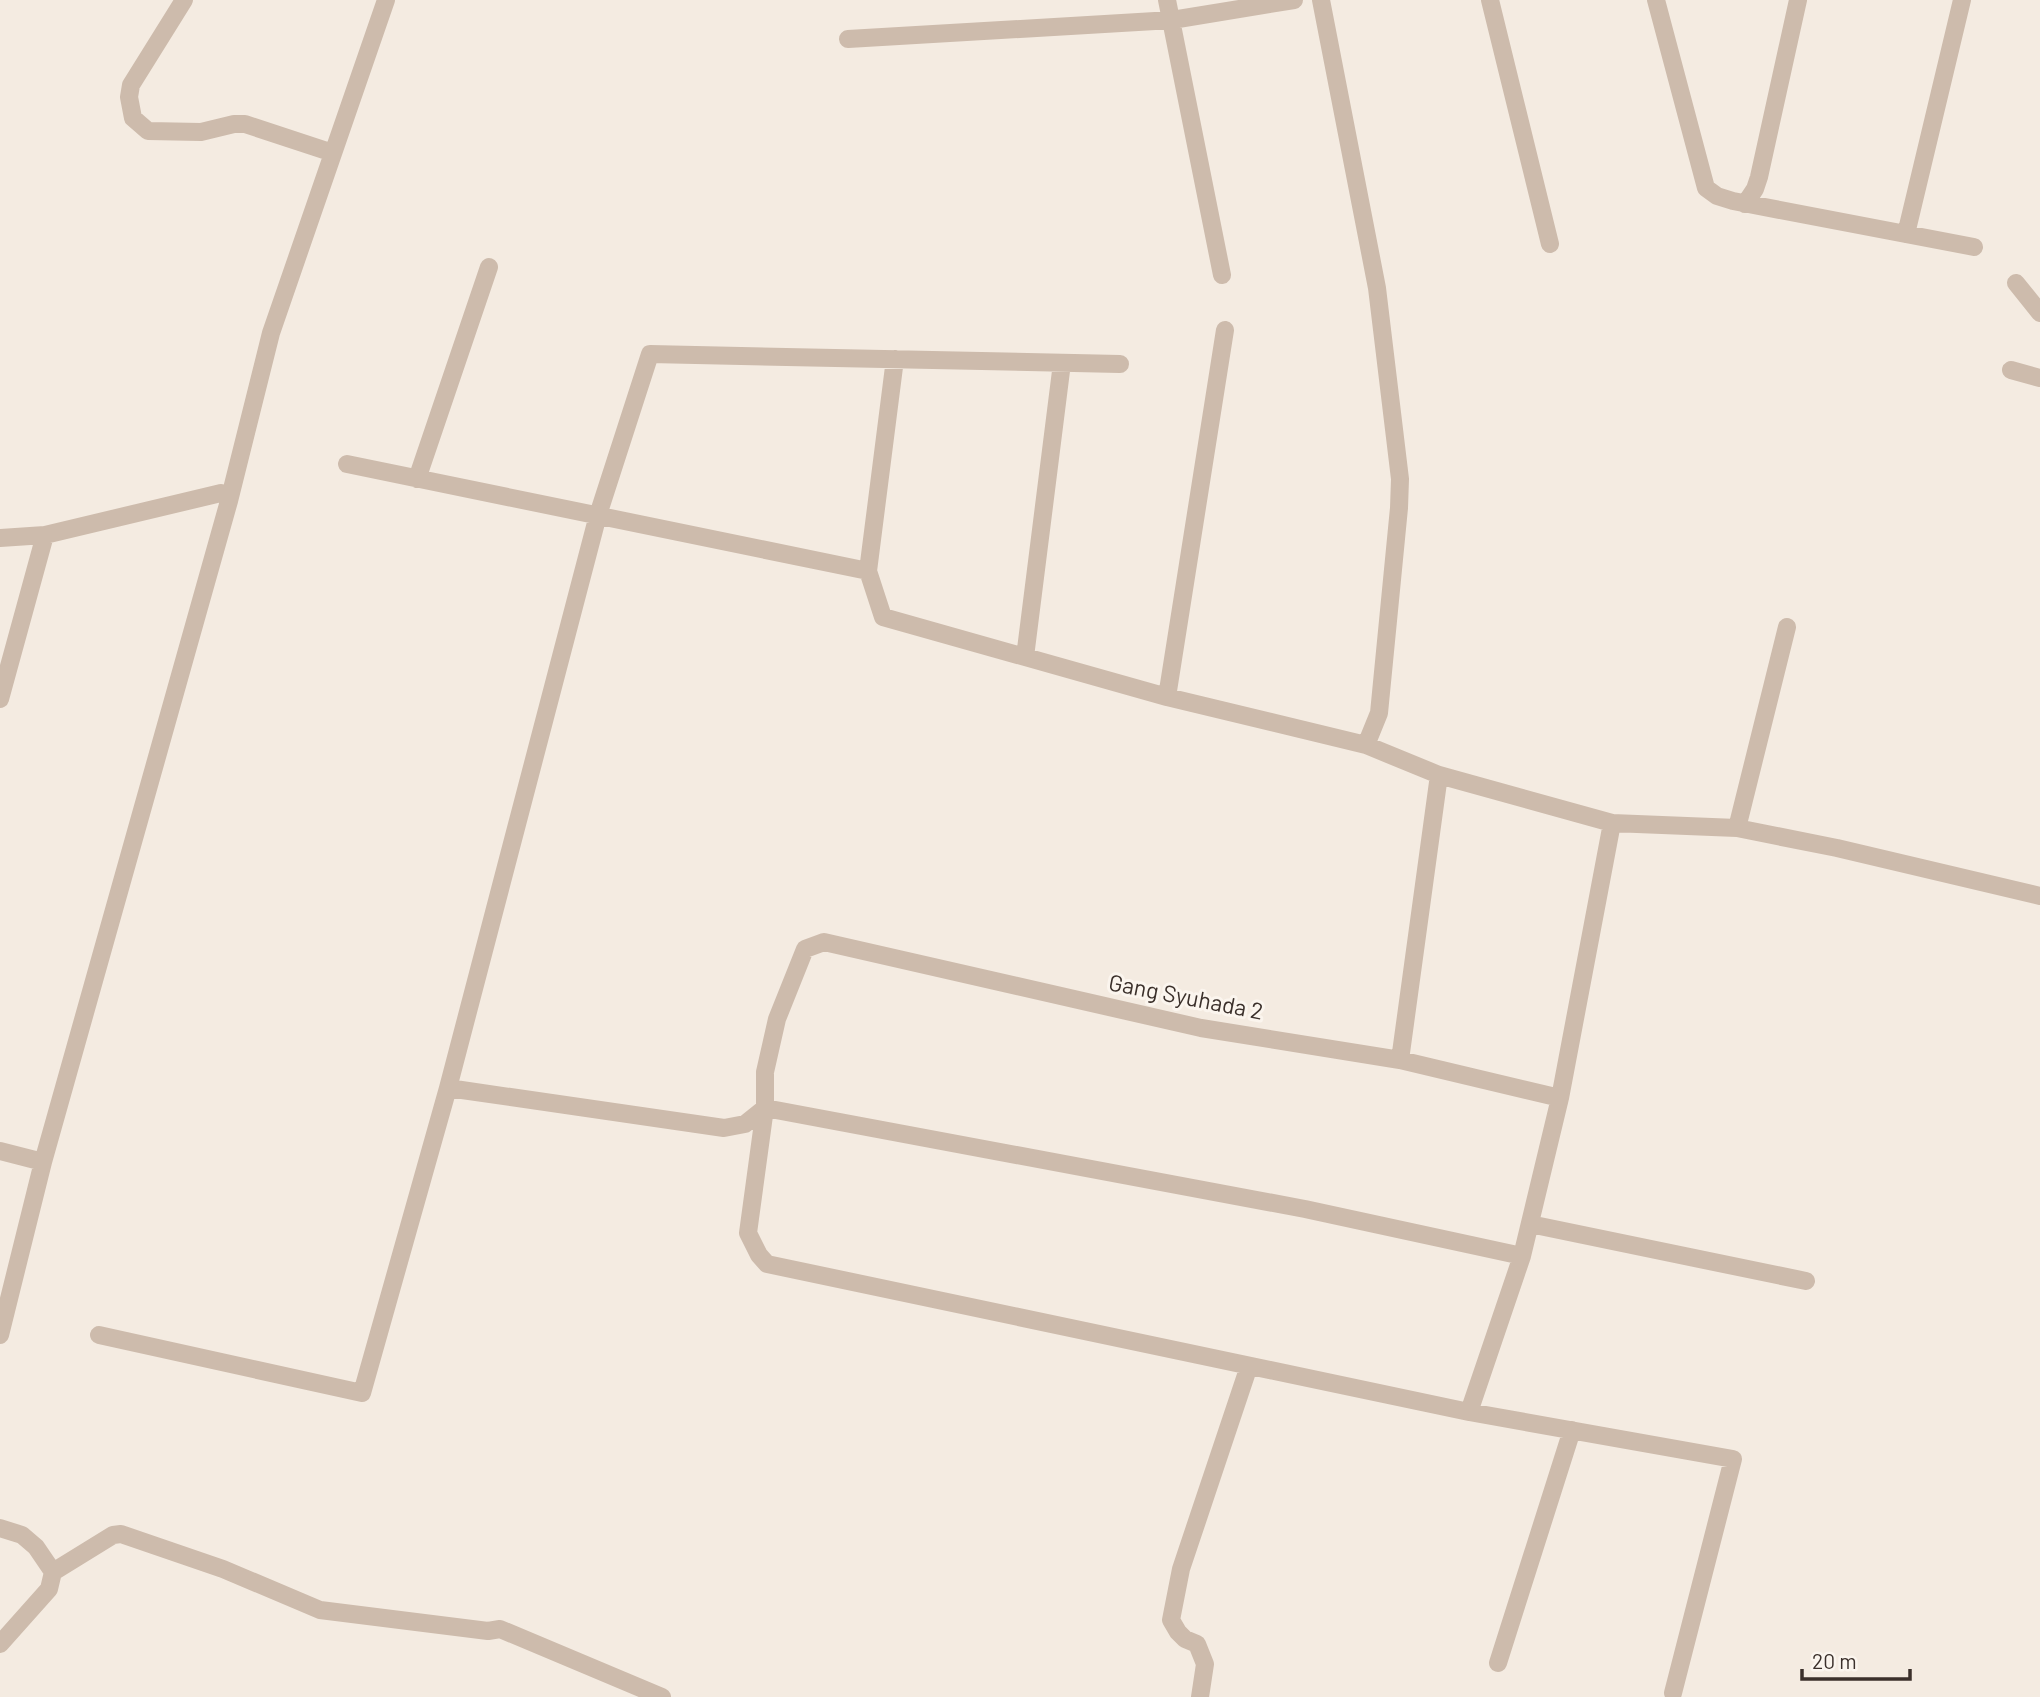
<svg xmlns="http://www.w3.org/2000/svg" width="2040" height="1697" font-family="Barlow,sans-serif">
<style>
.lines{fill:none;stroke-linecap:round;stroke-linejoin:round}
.minor{stroke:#cdbbac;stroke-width:18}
.labels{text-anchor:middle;stroke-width:6;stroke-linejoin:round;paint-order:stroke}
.street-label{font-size:23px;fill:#3b302b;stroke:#fbf5ee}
</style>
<rect width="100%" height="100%" fill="#f4ebe1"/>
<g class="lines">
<path class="minor" d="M184,0l-53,85 -2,12 4,21 15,13 53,1 33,-8h11l88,29
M1167,0l55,275
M1321,0l56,288 23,191 -1,29 -20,205 -13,32
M1490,0l60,244
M1656,0l50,188 11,8 16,5 241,46
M848,39l324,-19 122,-20
M1745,204l10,-15 4,-12 39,-177
M1906,234l56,-234
M2016,283l24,30
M2011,370l29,8
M347,464l521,107 15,46 284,80 199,48 73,30 173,48 125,5 100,20 203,48
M417,479l72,-212
M0,538l45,-3 176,-42 5,1 3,7
M868,571l27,-212
M1025,657l37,-294
M1167,697l58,-367
M0,699l45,-164
M1737,828l50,-201
M1400,1060l39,-285
M448,1088l276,40 21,-4 20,-16 -17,125 11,22 8,9 702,148 53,-156 38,-158 52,-275
M0,1151l43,11
M1530,1224l276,57
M1522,1256l-217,-47 -540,-101v-36l12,-53 28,-70 19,-7 377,86 199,32 160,38
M0,1335l43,-173 186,-661 42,-168 115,-333
M99,1335l263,58 86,-305 150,-573 52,-161 470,10
M1469,1412l264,47 -60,234
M0,1528l22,7 14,12 17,25 -4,17 -49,55
M53,1572l60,-37 8,-1 102,35 97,41 168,21 12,-2 162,68
M1498,1663l74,-233
M1200,1697l5,-33 -8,-20 -12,-5 -7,-7 -7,-12 10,-51 68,-203"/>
</g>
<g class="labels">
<g class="street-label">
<text transform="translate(1186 997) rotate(11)" y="8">Gang Syuhada 2</text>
</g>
</g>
<path d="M1802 1669v10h108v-10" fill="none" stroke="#3b302b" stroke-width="3.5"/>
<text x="1812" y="1669" font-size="21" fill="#3b302b" stroke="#fbf5ee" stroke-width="5" paint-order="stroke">20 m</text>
</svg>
